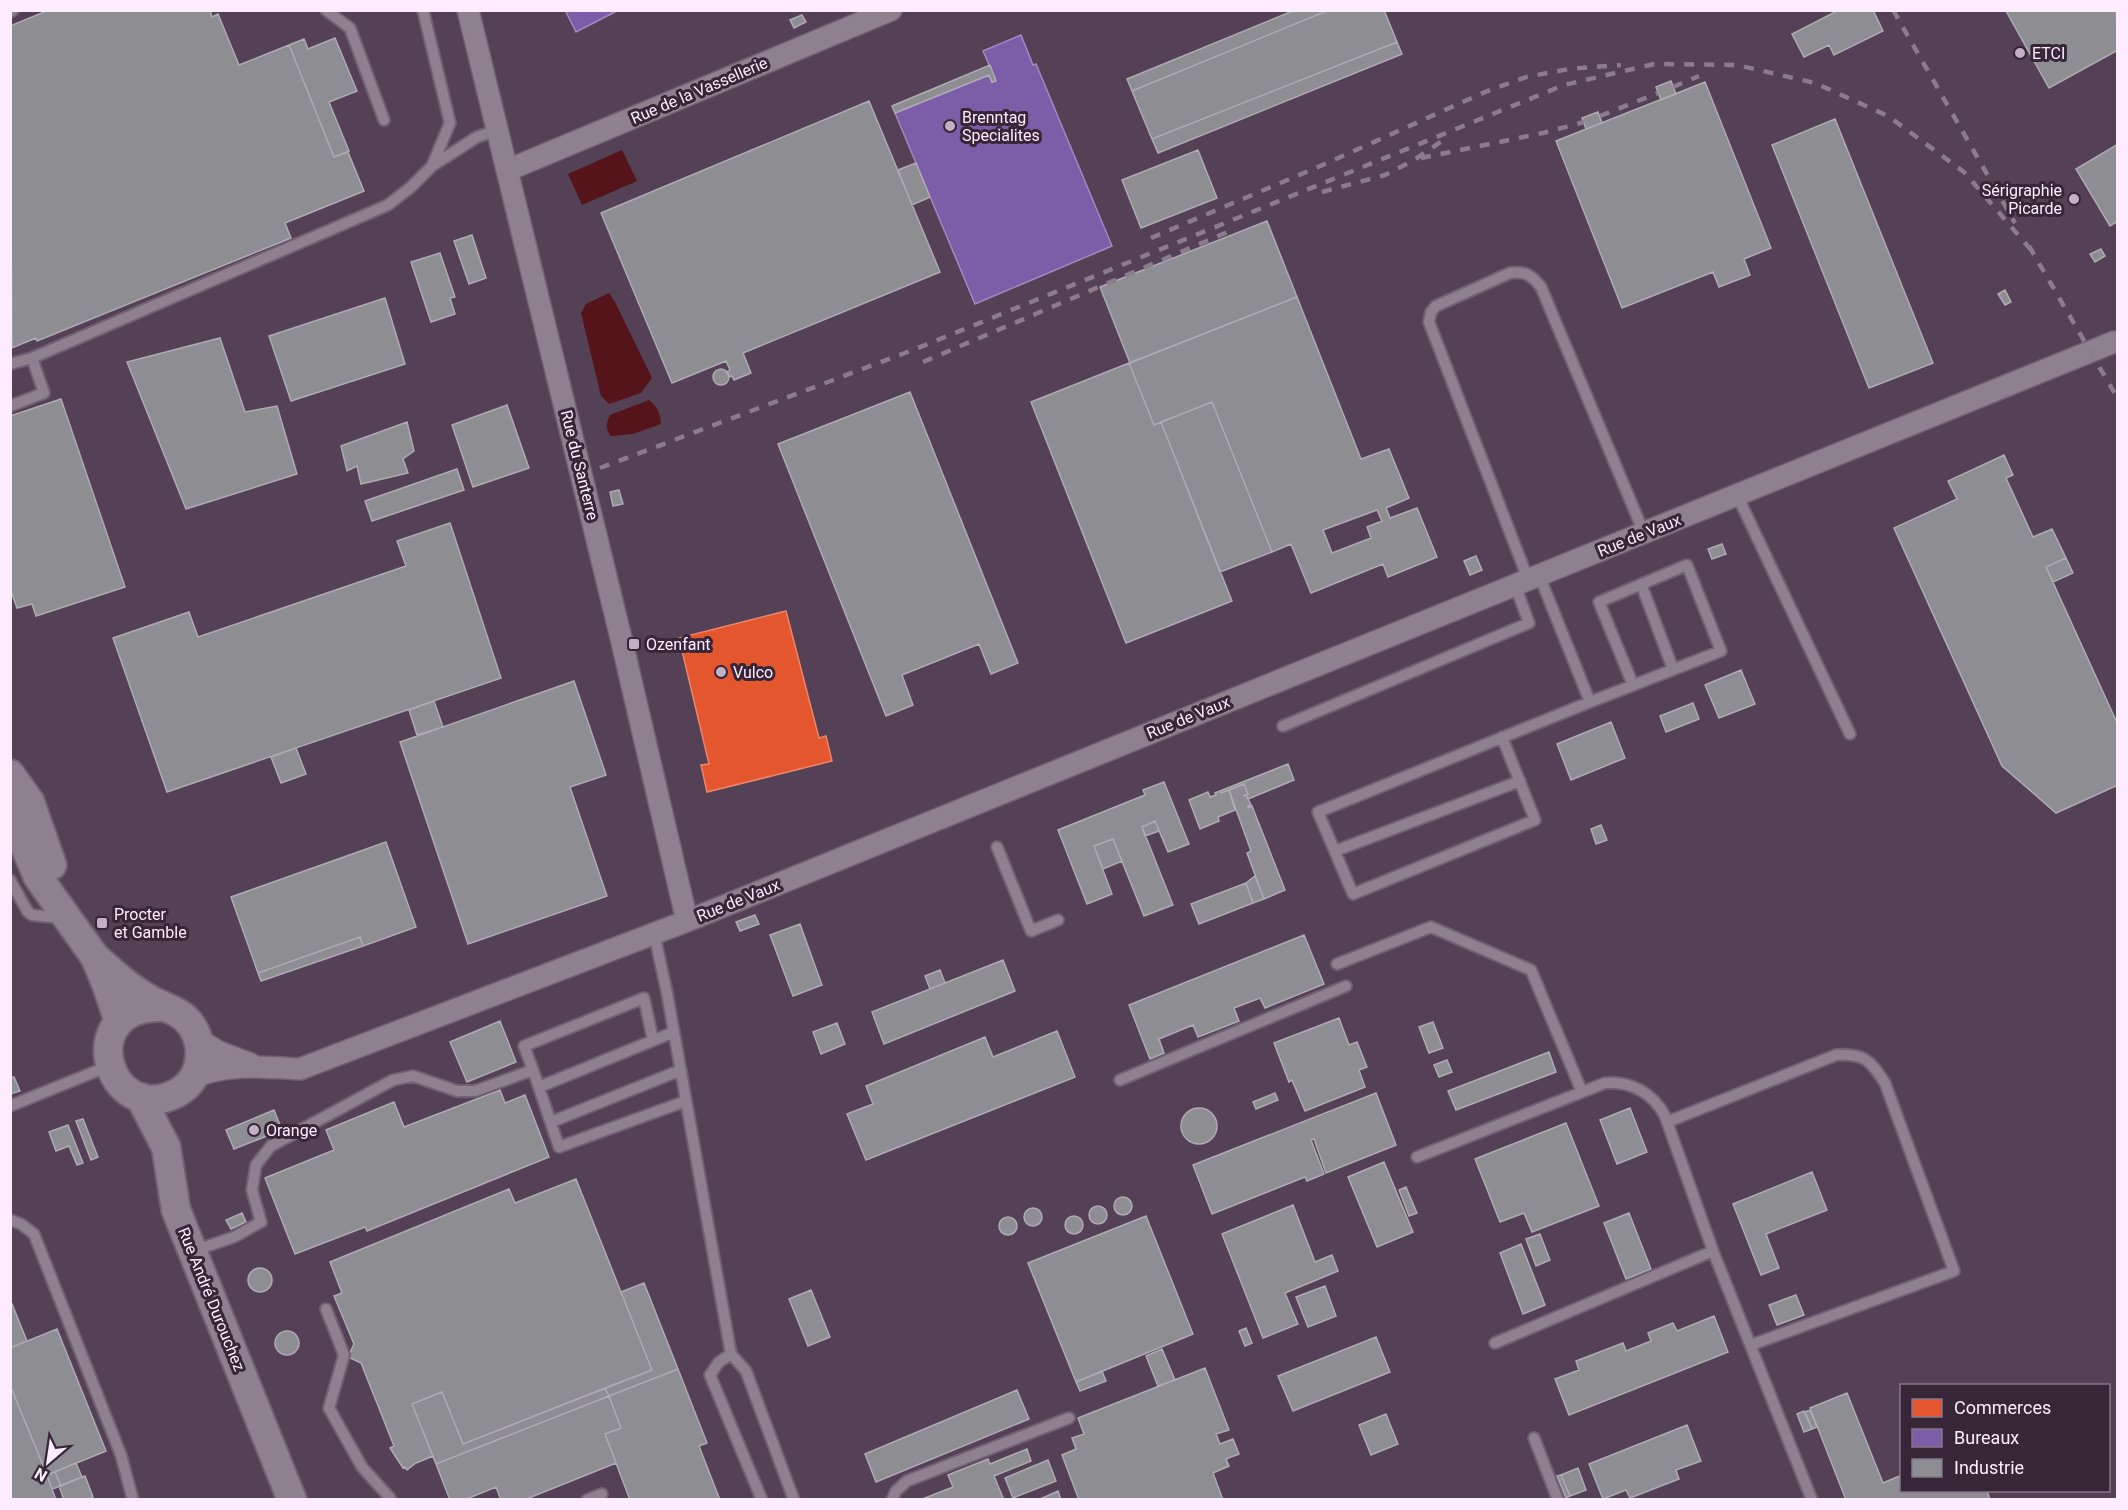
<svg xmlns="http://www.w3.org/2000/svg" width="2128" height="1510" font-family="Roboto,sans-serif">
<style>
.water{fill:#541419}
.shops{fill:#e4572e;stroke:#ec846d;stroke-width:1.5}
.offices{fill:#7b5ea7;stroke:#a289c1;stroke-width:1.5}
.industry{fill:#8d8d92;stroke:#afaab3;stroke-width:1.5;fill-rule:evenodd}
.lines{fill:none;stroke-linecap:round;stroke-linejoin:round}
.lane-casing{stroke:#706072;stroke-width:14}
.street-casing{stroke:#706072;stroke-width:24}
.secondary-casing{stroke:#706072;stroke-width:32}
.lane{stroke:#8f8090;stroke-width:10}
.street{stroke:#8f8090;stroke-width:21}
.secondary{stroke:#8f8090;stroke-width:28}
.rail{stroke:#8a7c8c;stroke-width:4.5;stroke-dasharray:10 10;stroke-linecap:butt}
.poi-dot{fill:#c2b0c4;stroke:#372638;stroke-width:2}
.labels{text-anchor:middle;stroke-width:6;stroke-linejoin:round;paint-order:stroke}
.poi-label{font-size:16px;fill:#fdecff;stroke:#372638;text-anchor:start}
.street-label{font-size:16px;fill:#fdecff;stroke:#372638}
</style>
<rect width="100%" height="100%" fill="#544156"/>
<path class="water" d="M622,150l15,31 -55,24 -14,-31z
M609,293l6,9 37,76 -11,15 -32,11 -8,-8 -20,-83 5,-9z
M649,400c9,8 11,12 12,24l-28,10 -22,2c-6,-8 -5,-12 -1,-21z"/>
<path class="shops" d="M786,611l33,127 7,-2 6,25 -125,31 -6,-27 8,-1 -30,-126z"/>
<path class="offices" d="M565,10h54l-43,22z
M1021,35l12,30 3,-1 76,182 -137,58 -80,-191 94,-38 3,7 4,-1 -13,-30z"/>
<path class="industry" d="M49,10h161l2,7 6,-3 21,51 50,-20 45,112 14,-5 16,39 -79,32 6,15 -254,103 -1,-3 -24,10 -2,-322z
M1295,10h34l-197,81 -5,-12z
M1329,10h55l13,32 -245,97 -20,-48z
M1839,10h34l10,21 -49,24 -5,-10 -25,12 -12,-23z
M2007,10h109l2,40 -69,38 -43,-77z
M802,15l4,7 -12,6 -4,-8z
M335,38l22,53 -28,11 20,49 -15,6 -45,-112 15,-6 4,10z
M1397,42l5,12 -244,99 -6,-14z
M990,65l6,16 -4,1 -3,-7 -94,38 -3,-7z
M1671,81l5,13 -15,6 -5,-13z
M1705,82l66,166 -27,11 6,16 -31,12 -6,-15 -91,36 -66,-167z
M869,101l71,171 -197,81 8,20 -17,7 -2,-4 -3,1 -2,-5 3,-2 -4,-9 -54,22 -71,-170z
M1598,112l4,11 -16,6 -4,-11z
M1835,119l98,244 -64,25 -97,-243z
M2118,144v77l-8,5 -34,-57z
M1198,150l19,48 -76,30 -19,-48z
M916,163l14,34 -18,8 -14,-35z
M1267,221l30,76 -167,66 -30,-76z
M472,235l14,43 -17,6 -15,-43z
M2101,249l4,7 -10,6 -5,-8z
M440,253l15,44 -5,1 5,16 -24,8 -20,-60z
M2005,290l6,12 -6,3 -7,-11z
M1297,297l64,162 28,-10 20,49 -23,10 4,10 27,-10 20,49 -49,20 -5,-13 -72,29 -20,-49 -19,8 -60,-150 -58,23 -25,-62zM1377,510l5,11 -15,6 4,11 -39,15 -9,-23z
M385,298l20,66 -114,37 -22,-65z
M220,338l25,74 32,-6 20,68 -111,35 -59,-147z
M1129,363l25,62 7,-3 71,179 -106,42 -95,-241z
M713 377a8 8 0 1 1 16 0a8 8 0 1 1-16 0Z
M910,392l108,271 -27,11 -12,-30 -77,31 11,30 -27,11 -108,-272z
M61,399l64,188 -89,29 -4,-12 -15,4 -7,-20v-172z
M1212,402l60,150 -52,20 -59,-150z
M507,405l22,63 -56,19 -21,-62z
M407,422l7,29 -11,8 5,14 -47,11 -4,-18 -10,5 -6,-25z
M2004,455l9,20 -7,3 27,59 19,-8 14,29 -20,9 72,158v60l-62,28 -54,-47 -108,-238 63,-29 -9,-18z
M457,469l7,21 -92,31 -7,-20z
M619,490l4,14 -10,2 -3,-14z
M450,523l51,155 -334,114 -54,-154 76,-26 9,25 208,-71 -9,-25z
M1722,544l4,10 -14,5 -4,-10z
M1476,556l6,14 -12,5 -6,-14z
M2066,558l7,15 -20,9 -7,-15z
M1741,670l14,34 -36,14 -14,-33z
M574,681l32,94 -36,12 37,109 -139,48 -68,-202z
M434,701l9,26 -26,8 -8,-25z
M1693,703l6,16 -33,13 -6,-16z
M1611,722l14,36 -54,22 -14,-36z
M296,748l10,26 -25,9 -10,-26z
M1288,764l6,16 -46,19 -2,-4 -3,1 5,-2 -4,-10 -23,9 -1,-2z
M1164,782l25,62 -21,8 -13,-31 -13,6 31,78 -29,11 -31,-77 -19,7 18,48 -25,10 -29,-74 87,-35 -2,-5z
M1244,784l4,10 -5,2 3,-1 5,10 -3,1v2l4,-2 33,84 -21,9 -17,-46 4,-2 -22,-61z
M1229,790l6,20 -17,7 1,4 -19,8 -11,-29 19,-8 2,5 6,-2 -1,-2 5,-2 1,2z
M1155,821l4,10 -14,5 -3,-9z
M1601,825l6,15 -11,4 -5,-15z
M1113,839l9,22 -19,8 -9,-23z
M386,842l30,85 -53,19 -3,-9 -102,36 -27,-76z
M1255,876l9,23 -11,4 -7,-20z
M1246,883l7,20 -54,21 -8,-20z
M755,915l4,9 -19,7 -4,-9z
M800,924l22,61 -29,11 -23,-61z
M1304,935l20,49 -59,24 -5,-10 -26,10 5,13 -41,16 -5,-12 -34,14 5,14 -14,6 -21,-54z
M360,937l3,9 -102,35 -3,-8z
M1003,960l12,31 -131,53 -12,-32z
M940,970l5,13 -15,6 -5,-13z
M1339,1018l10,27 8,-3 10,25 -8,3 6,17 -60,24 -13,-31 -3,2 -15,-39z
M500,1021l16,41 -49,20 -17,-40z
M1433,1022l10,26 -14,5 -10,-26z
M837,1023l8,21 -24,10 -8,-22z
M1057,1031l18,46 -209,83 -19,-46 26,-10 -7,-18 119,-49 8,20z
M1549,1052l7,20 -100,38 -8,-19z
M1447,1060l5,12 -13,5 -5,-12z
M14,1077l6,14 -10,3v-16z
M500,1090l5,13 20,-8 24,62 -182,74 -2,-4 -70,27 -30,-76 69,-28 -8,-20 68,-28 10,25z
M1275,1093l3,7 -22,9 -3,-7z
M1376,1093l20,52 -70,28 -12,-34 -3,1 13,34 -17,7 -2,-4 -93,37 -19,-49z
M1181 1126a18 18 0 1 1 36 0a18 18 0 1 1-36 0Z
M1630,1108l17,44 -30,12 -17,-44z
M274,1110l8,20 -48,19 -8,-19z
M83,1119l15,38 -7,3 -15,-39z
M1566,1123l33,83 -67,26 -8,-19 -24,9 -25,-63z
M68,1125l15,38 -6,2 -8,-19 -13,5 -7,-19z
M1384,1162l29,70 -36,15 -29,-70z
M1812,1172l15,38 -61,24 13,34 -18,7 -28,-71z
M576,1179l76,191 -189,74 -21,-52 -30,12 21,52 -17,7 -9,7 -2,-3 -2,1 -13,-20 4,-2 -33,-83 -13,-6 6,-13 -20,-48 8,-3 -12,-31 179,-73 6,14z
M1406,1187l11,26 -8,3 -10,-26z
M1114 1206a9 9 0 1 1 18 0a9 9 0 1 1-18 0Z
M1293,1205l22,57 17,-7 6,16 -53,22 13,31 -35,14 -41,-104z
M1089 1215a9 9 0 1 1 18 0a9 9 0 1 1-18 0Z
M1024 1217a9 9 0 1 1 18 0a9 9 0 1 1-18 0Z
M242,1213l4,9 -15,7 -5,-9z
M1629,1213l22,56 -25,10 -22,-56z
M1146,1216l47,118 -117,48 -48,-119z
M1065 1225a9 9 0 1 1 18 0a9 9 0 1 1-18 0Z
M999 1226a9 9 0 1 1 18 0a9 9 0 1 1-18 0Z
M1540,1234l10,26 -14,6 -10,-27z
M1521,1244l24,61 -22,9 -23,-61z
M248 1280a12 12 0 1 1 24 0a12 12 0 1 1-24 0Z
M644,1283l34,86 -69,27 -4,-8 47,-18 -31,-78z
M1325,1286l11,30 -28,11 -12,-30z
M811,1290l19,47 -22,9 -19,-47z
M1796,1295l8,20 -27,10 -8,-20z
M10,1299l17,42 -17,7z
M1714,1316l14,36 -159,63 -14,-36 24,-9 -3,-9 47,-18 3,8 25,-10 -3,-8 25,-10 4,8z
M1246,1328l6,15 -7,3 -6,-15z
M57,1329l49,122 -59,24 -37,-90v-37z
M275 1343a12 12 0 1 1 24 0a12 12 0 1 1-24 0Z
M1376,1337l14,35 -97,39 -15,-35z
M1162,1349l13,31 -17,6 -12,-30z
M1205,1368l24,62 -13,4 4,10 13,-5 6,15 -13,5 3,7 -16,7 10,27h-144l-17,-45 14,-6 -4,-11 12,-4 -6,-16z
M678,1369l29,74 -8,3 21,54h-90l-25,-66 16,-6 -12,-32z
M1102,1371l4,10 -26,10 -4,-9z
M10,1385l37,90 9,25h-46z
M605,1388l4,8 -173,68 -24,-60 30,-12 21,52z
M1017,1390l12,29 -153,63 -11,-28z
M1847,1393l36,90 19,-8v15h85l3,10h-144l-36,-92z
M609,1396l12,32 -16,6 11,29 -92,37h-23l-5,-13 -32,13h-14l-14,-36z
M1810,1410l7,17 -5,2 -7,-17z
M1804,1411l8,18 -8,3 -7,-18z
M1386,1414l12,30 -27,11 -12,-30z
M1687,1425l14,36 -25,9 3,9 -49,19 -4,-8 -23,9 -14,-35z
M1027,1449l4,12 -37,15 10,24h-84l33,-13 -5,-12 40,-16 2,5z
M1048,1460l8,21 -43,17 -8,-20z
M76,1463l6,14 -21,9 -6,-14z
M1578,1468l8,22 -16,6 -9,-21z
M55,1472l6,14 -9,3 -5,-14z
M1561,1475l9,21 -4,2 -9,-22z
M85,1476l8,21 -6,3h-23l-5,-14z
M1058,1491l3,9h-23z"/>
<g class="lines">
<defs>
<path id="lane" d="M326,10l24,18 34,92
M10,12l3,-2
M432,166l45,-29 21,-7
M10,364l22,-6 356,-153 23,-18 21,-21 18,-43 -27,-113
M10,406l34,-13 -12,-35
M1737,495l113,239
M1528,579l-99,-257 2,-10 5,-6 74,-33c16,-2 21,2 31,14l103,246
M1641,584l32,85
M1590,702l131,-51 -34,-86 -88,37 34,83
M1283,726l246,-103 -14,-38
M1502,737l33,83 -182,74 -35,-82 272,-110 -51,-127
M997,847l34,84 27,-11
M1335,851l185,-70
M10,880l18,32 4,3 30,3
M654,933l13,60 64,361 15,17 48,129
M1337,964l94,-37 100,43 51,122
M533,1070l-9,-24 120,-48 9,42
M1120,1080l226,-94
M539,1087l135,-55
M10,1106l99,-40
M551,1122l130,-52
M1667,1122l169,-67c28,-2 34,5 49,28l69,188 -203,74
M1417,1157l188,-74c26,-2 48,10 60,33l48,135 99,249
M10,1220l11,4 13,10 87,221 12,45
M193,1251l41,-14 27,-15 -9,-32 4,-25 15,-19 122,-66 20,-4 44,15h18l58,-21 26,77 127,-46
M326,1309l18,46 -15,53 33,59 28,31
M1495,1343l218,-92
M731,1354l-12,8 -9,13 52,125
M1534,1438l24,62
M587,1500l15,-6
M892,1500l4,-9 11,-10 162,-63"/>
<path id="street" d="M468,10l153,628 66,283
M508,170l383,-160
M199,1040l20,12 32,12
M194,1077c34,-14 70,-10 106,-8l387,-148 1427,-579"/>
<path id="secondary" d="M10,774l20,28 22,63
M10,811l28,66 57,80 12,29 12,36
M95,957c17,15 34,31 54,42 11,7 26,10 36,19 22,21 20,60 -8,75 -69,36 -105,-87 -16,-86
M140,1097l26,50 10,63 116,290"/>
</defs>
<use href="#lane" class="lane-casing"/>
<use href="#street" class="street-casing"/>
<use href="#secondary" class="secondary-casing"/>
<use href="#lane" class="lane"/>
<use href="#street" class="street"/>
<use href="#secondary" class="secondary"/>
<path class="rail" d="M1893,10l122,213
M1673,87l26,-11
M1600,116l58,-23
M1421,158l122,-25 41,-11
M1322,192l63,-17 29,-15 28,-19
M1151,238l174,-74 160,-72 41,-15 43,-8 52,-4
M2029,246l89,153
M923,362l307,-131
M600,468l318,-120 646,-263 90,-21 83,1 78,18 73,33 76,56 68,79"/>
</g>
<g class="poi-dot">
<circle cx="2020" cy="53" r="6"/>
<circle cx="950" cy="126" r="6"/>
<circle cx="2074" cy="199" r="6"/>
<rect x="628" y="638" width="12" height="12" rx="3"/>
<circle cx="721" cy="672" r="6"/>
<rect x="96" y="917" width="12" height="12" rx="3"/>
<circle cx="254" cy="1130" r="6"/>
</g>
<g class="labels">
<g class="poi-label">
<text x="2032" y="59">ETCI</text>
<text x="962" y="123">Brenntag<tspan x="962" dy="18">Specialites</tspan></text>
<text x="2062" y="196" text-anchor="end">Sérigraphie<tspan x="2062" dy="18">Picarde</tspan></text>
<text x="646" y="650">Ozenfant</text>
<text x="733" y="678">Vulco</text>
<text x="114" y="920">Procter<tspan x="114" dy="18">et Gamble</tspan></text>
<text x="266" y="1136">Orange</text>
</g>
<g class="street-label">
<text transform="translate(699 90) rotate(-23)" y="6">Rue de la Vassellerie</text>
<text transform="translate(580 465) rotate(76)" y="6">Rue du Santerre</text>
<text transform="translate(1639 535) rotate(-22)" y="6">Rue de Vaux</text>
<text transform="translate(1188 717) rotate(-22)" y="6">Rue de Vaux</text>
<text transform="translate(738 900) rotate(-22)" y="6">Rue de Vaux</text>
<text transform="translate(212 1299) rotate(68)" y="6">Rue André Durouchez</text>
</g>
</g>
<rect width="2128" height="1510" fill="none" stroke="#fdecff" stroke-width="24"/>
<rect x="1900" y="1384" width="210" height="108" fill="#372638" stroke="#867588" stroke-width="1.5"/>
<rect x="1912" y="1399" width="30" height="18" fill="#e4572e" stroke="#867588" stroke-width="1.5"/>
<text x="1954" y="1414" font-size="18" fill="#fdecff">Commerces</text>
<rect x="1912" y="1429" width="30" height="18" fill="#7b5ea7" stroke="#867588" stroke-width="1.5"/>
<text x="1954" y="1444" font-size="18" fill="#fdecff">Bureaux</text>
<rect x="1912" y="1459" width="30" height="18" fill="#8d8d92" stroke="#867588" stroke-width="1.5"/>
<text x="1954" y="1474" font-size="18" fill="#fdecff">Industrie</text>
<g transform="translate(48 1462) rotate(209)" stroke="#372638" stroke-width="4.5" paint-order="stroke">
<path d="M0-4.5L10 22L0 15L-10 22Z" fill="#fdecff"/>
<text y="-9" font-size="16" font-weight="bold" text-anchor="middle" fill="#fdecff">N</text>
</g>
</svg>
